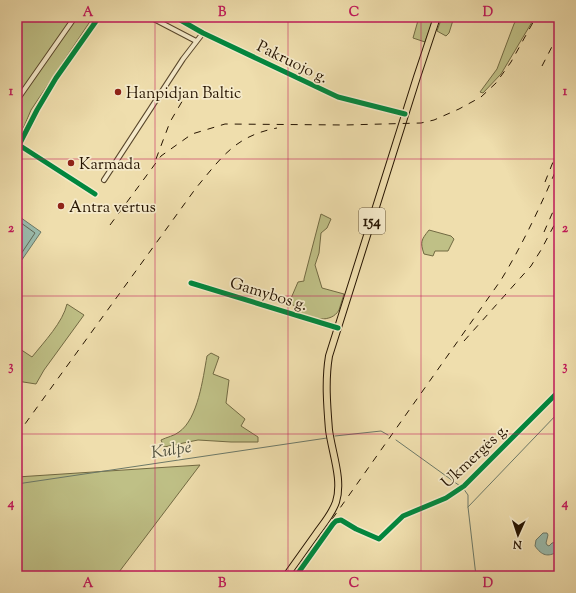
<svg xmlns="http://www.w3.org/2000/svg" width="576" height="593" font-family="'Sorts Mill Goudy',serif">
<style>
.green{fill:#bfc086;stroke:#726a43}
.water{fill:#9abcae;stroke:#6c7968}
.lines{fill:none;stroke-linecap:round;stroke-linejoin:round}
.shore{stroke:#606857;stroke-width:1}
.stream{stroke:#6c7968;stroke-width:1}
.minor-casing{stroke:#58462b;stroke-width:6}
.primary-casing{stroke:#261400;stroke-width:8}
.minor{stroke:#f5eaca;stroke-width:4}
.primary{stroke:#efdead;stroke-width:6}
.rail{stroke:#261400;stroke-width:1;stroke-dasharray:7 7;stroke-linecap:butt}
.cycleway-casing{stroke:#f5eaca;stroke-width:8}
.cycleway{stroke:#00873e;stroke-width:5}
.grid{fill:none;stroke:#c2185b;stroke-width:1;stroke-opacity:0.55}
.poi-dot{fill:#8f2418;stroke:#f5eaca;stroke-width:1.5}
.labels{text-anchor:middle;stroke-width:3.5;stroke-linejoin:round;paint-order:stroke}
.shield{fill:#f5eaca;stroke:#64543d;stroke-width:1}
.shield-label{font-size:15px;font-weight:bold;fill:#261400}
.street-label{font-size:16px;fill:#261400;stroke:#f5eaca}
.poi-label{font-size:16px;fill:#261400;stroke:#f5eaca;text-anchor:start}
.water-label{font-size:17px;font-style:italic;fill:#4f4f3d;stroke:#f5eaca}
.neatline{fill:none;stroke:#c2185b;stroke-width:1.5}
.grid-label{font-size:13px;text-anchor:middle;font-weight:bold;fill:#c2185b}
</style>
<rect width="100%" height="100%" fill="#efdead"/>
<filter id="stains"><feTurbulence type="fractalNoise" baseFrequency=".005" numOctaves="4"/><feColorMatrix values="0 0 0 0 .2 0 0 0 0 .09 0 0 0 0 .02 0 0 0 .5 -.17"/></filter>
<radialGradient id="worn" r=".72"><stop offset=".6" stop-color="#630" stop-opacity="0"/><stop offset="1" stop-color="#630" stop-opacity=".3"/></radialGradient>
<path class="green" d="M17,17h76l-62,93 -14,33z
M419,17h15l-9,25 -12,-4z
M442,17h12l-5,16 -3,3 -9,-5z
M518,17h17l-34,57 -18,19 -3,-1 17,-23 17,-45z
M321,214l10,5 -4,9 -6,5 -2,20 -4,12 7,23 22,6c-2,5 -3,11 -5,16 -8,14 -27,8 -40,6l2,-7 -12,-6 9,-21 6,-1v-2z
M429,230l22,6 3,3 -6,12h-13l-2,5 -9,-2c-4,-12 -3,-14 5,-24z
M67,304l17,11 -40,55 -8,14 -19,-3v-34l15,10c12,-15 31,-35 35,-53z
M211,353l8,4 -6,17 16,6 -3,23 19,16 -4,7 17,11v5h-27l-33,-2 -34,7 -3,-7c6,-3 13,-4 18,-8 19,-13 24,-54 28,-76z
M200,465l-84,111h-99v-99z"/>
<path class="water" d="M17,215l24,17 -24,35z
M543,533h4l1,2 -2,8 1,2 2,1 3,-3 5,-1 2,3 -2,7c-9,5 -15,4 -22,-6l1,-6z"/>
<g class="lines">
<path class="shore" d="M17,220l18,13 -18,27"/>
<path class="stream" d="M335,436l46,-5 7,4
M396,440l64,46
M17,484l310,-46
M463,488l5,7v12l8,69
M468,507l91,-95"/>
<defs>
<path id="minor" d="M150,17l46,24
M175,17l28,16 135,64 67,17
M17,100l58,-83
M104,180l79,-121 20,-26
M95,194l-76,-49 18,-35 19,-32 43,-61
M191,283l147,45
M296,576l37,-52 3,-3 5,-1 15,9 23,10 24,-23 43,-18 18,-12 95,-95"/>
<path id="primary" d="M286,576c10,-14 20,-28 30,-42 7,-10 16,-20 20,-32 7,-22 -4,-49 -7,-72 -2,-25 -4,-50 0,-74l88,-279 20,-60"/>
</defs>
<use href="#minor" class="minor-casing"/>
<use href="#primary" class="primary-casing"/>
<use href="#minor" class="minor"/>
<use href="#primary" class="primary"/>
<path class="rail" d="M542,66l17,-33
M156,159l14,-37 17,-29
M545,182l14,-35
M110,225l51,-69 31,-22 33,-10 120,1 76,-2 13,-3 25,-11 22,-12 15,-14 15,-21 25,-45
M544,232l15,-34
M464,341l67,-75 10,-16 18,-34
M17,435l179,-247c26,-31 39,-52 81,-60
M292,576l209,-296c23,-38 41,-77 58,-117"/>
<defs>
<path id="cycleway" d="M175,17l28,16 135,64 67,17
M95,194l-76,-49 18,-35 19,-32 43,-61
M191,283l147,45
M296,576l37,-52 3,-3 5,-1 15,9 23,10 24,-23 43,-18 18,-12 95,-95"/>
</defs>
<use href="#cycleway" class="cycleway-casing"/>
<use href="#cycleway" class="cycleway"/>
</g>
<path class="grid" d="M155,17v559M288,17v559M421,17v559M17,159h542M17,296h542M17,434h542"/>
<g class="poi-dot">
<circle cx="118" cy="92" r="4"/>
<circle cx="71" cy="163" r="4"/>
<circle cx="61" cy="206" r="4"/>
</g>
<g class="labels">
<rect class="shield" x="359" y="208" width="26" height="26" rx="3"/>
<g class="shield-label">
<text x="372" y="226">154</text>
</g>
<g class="street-label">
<text transform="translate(293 61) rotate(26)" y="6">Pakruojo g.</text>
<text transform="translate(269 293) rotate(17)" y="6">Gamybos g.</text>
<text transform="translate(474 455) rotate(-43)" y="6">Ukmergės g.</text>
</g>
<g class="poi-label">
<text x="126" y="98">Hanpidjan Baltic</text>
<text x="79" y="169">Karmada</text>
<text x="69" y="212">Antra vertus</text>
</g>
<g class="water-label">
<text transform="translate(171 449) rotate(-9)" y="6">Kulpė</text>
</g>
</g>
<rect width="576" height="593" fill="none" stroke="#efdead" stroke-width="44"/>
<g transform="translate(518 535) rotate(183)" stroke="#f5eaca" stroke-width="3" paint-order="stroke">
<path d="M0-3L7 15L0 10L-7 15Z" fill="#261400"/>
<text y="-6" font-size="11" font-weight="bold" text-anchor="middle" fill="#261400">N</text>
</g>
<rect x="22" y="22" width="532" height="549" class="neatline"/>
<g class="grid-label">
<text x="88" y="16">A</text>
<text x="222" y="16">B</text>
<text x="354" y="16">C</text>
<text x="488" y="16">D</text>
<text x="11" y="95">1</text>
<text x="565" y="95">1</text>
<text x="11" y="232">2</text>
<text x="565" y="232">2</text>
<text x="11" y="370">3</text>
<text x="565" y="370">3</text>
<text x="11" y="507">4</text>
<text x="565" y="507">4</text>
<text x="88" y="587">A</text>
<text x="222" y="587">B</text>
<text x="354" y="587">C</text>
<text x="488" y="587">D</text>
</g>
<rect width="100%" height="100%" filter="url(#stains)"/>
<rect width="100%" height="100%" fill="url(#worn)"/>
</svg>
